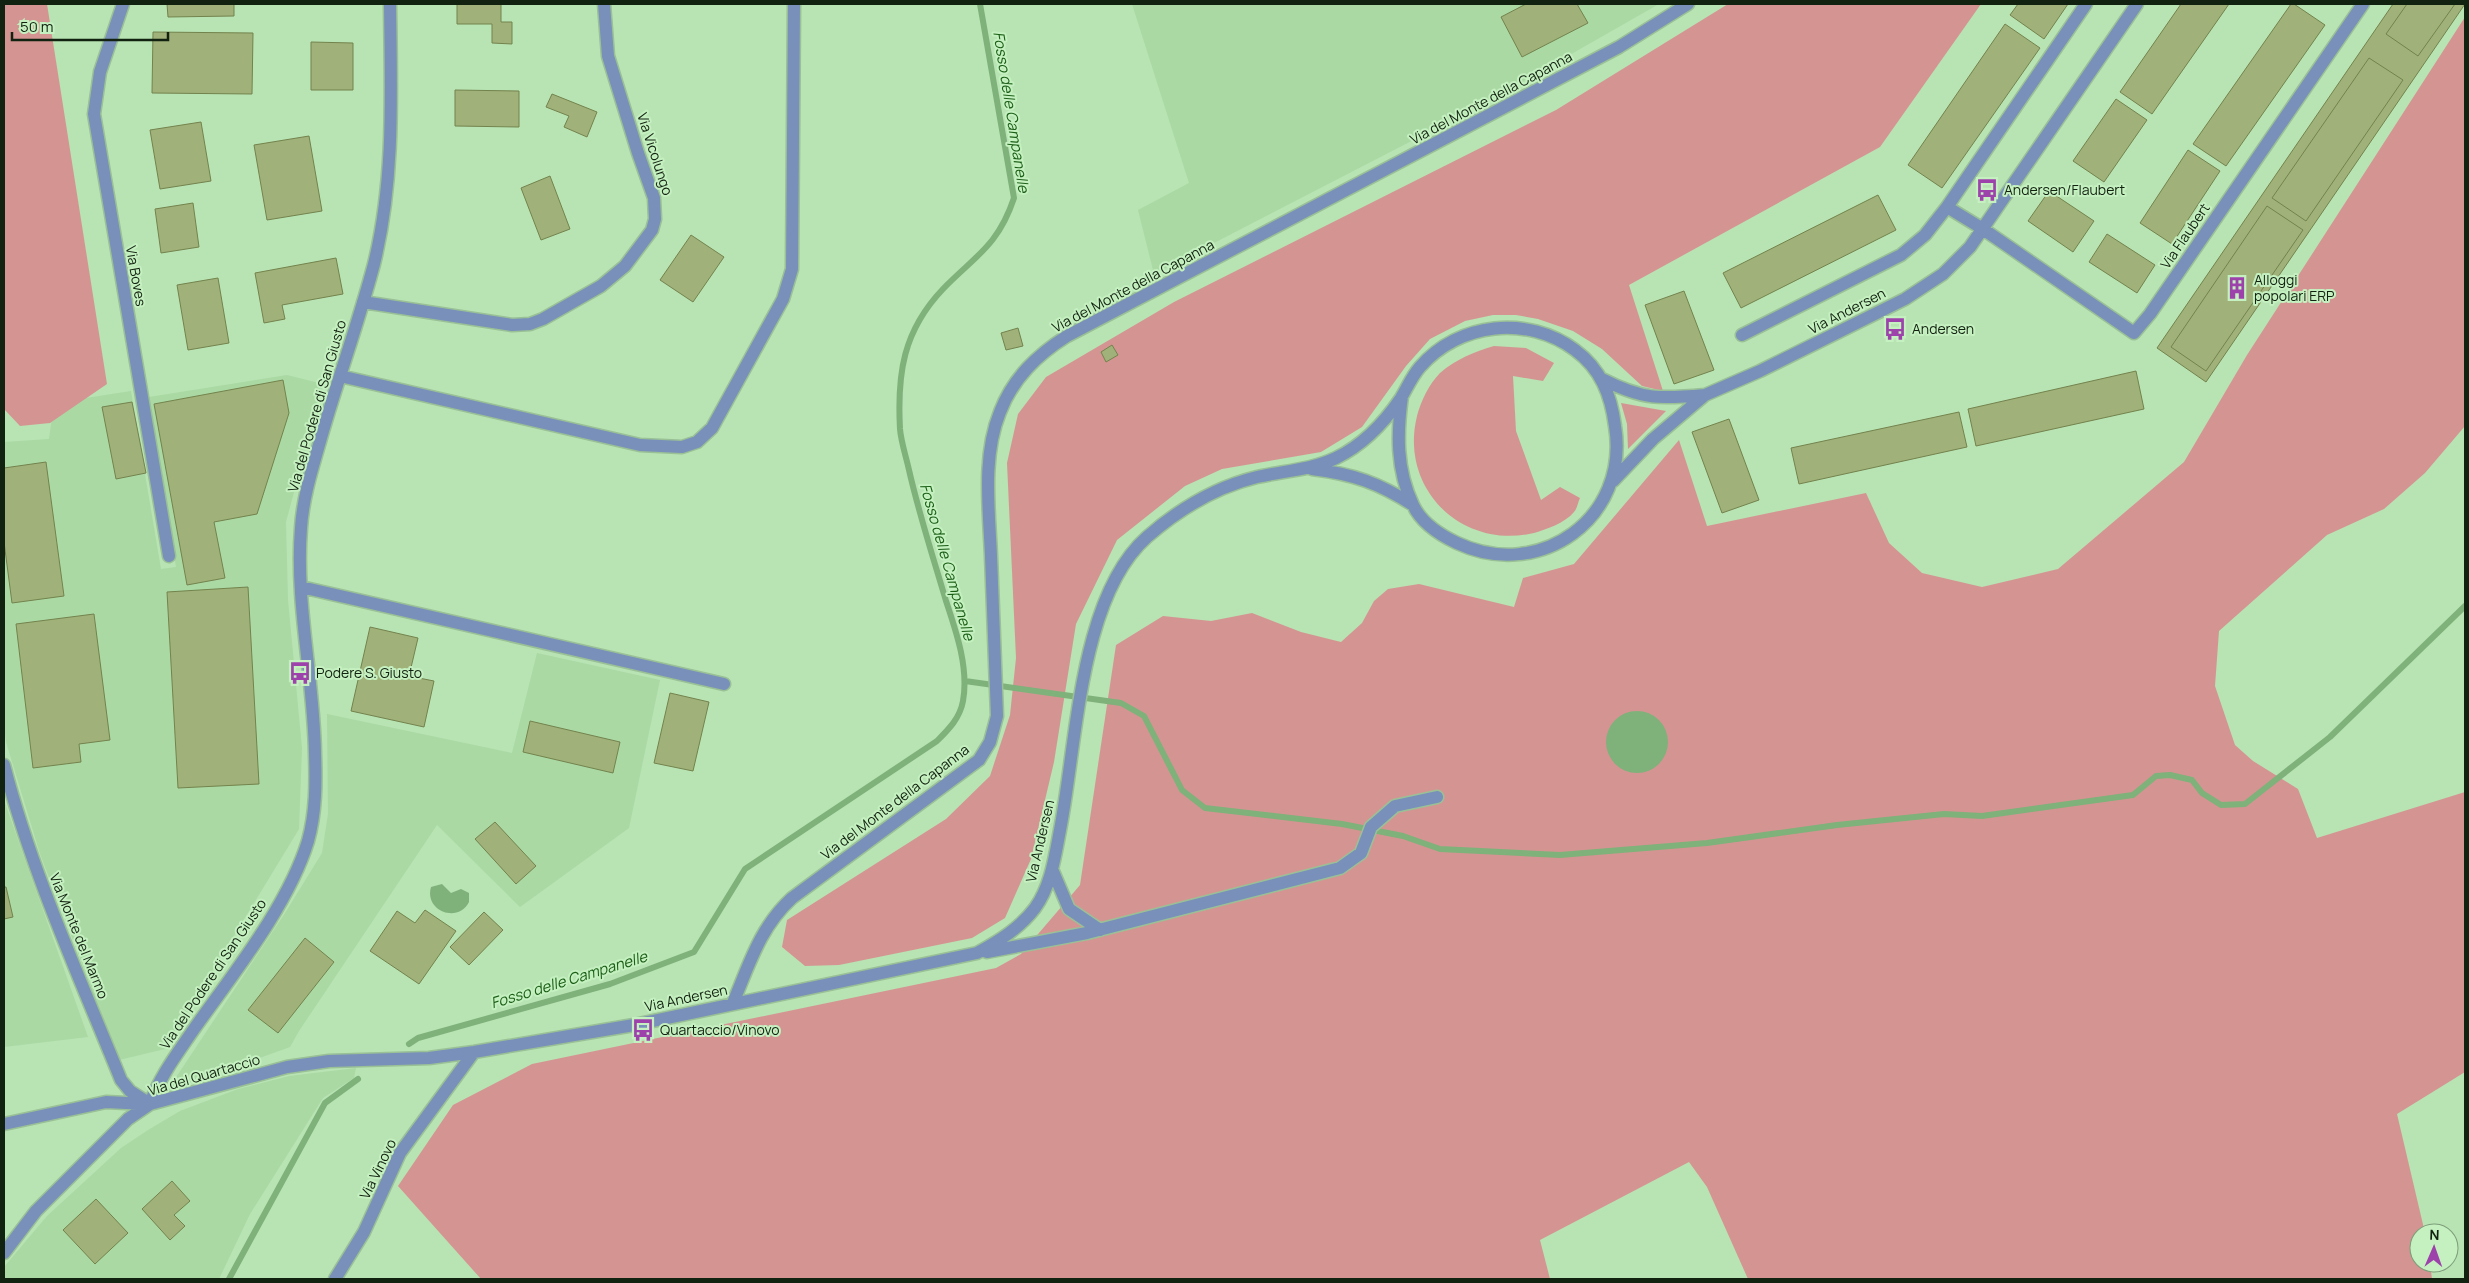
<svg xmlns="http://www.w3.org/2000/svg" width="2469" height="1283" font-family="Manrope,sans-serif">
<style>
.built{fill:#aad9a4}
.green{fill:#d49592}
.water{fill:#7fb17a}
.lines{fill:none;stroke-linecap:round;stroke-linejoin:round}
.stream{stroke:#7fb17a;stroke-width:6}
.building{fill:#a0b179;stroke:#73834d}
.minor-casing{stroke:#9ac096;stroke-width:15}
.minor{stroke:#7890ba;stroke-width:12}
.labels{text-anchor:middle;stroke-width:4;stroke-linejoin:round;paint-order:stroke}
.street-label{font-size:14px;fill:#122210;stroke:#c5f0c0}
.poi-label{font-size:14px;fill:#122210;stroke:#c5f0c0;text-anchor:start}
.water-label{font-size:15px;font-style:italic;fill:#1a5d15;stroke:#c5f0c0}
</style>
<rect width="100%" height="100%" fill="#b8e3b3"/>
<path class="built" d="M1132,4h527l-170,97 -335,173 -16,-64 51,-27z
M287,375l36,9 -37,138 2,78 14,148 -3,81 -134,220 -46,11 -79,-206 -34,-112 -2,-16v-284l45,-3 5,-36 77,-12 30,178 15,-2 -27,-170z
M537,653l123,27 -31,148 -109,79 -83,-82 -138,206 -9,16 -123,44 118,-178 37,-60 6,-39 -1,-100 185,39z
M4,800l84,237 -84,10z
M356,1068l-2,10 -31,20 -73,116 -31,65h-215v-12l43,-51 74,-68 27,-18 32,-19 58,-22 51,-13z"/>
<path class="green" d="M4,4h43l60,380 -57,39 -30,3 -16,-17z
M1728,4h253l-101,143 -251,138 34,106 -21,-5 -40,-37 -29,-18 -35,-12 -22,-4h-23l-28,6 -35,18 -24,27 -44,61 -41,25 -99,17 -37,17 -68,54 -41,84 -22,138 -23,97 -26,59 -33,20 -133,27 -34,1 -23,-19 5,-27 159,-101 44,-43 20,-61 6,-57 -9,-195 11,-49 28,-37 128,-75 382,-192z
M2465,17v409l-40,47 -41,36 -57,26 -108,96 -4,55 20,59 18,16 45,28 19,49 148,-46v280l-68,42 28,119h-6v30h11l2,16h-684l-41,-92 -18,-25 -149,78 10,39h-1069l-83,-93 55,-81 79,-41 464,-96 25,-14 59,-69 36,-240 47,-29 48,5 41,-8 49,19 40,10 21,-19 12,-22 14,-12 31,-5 95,23 9,-29 51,-14 105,-124 28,86 159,-33 23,50 33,30 60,14 76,-18 126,-107 63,-107z
M1494,346l32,2 28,15 -11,18 -30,-5 3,55 25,69 19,-13 20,11c-2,4 -3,11 -6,14 -9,11 -27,17 -40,21 -72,17 -135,-44 -117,-117 4,-15 12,-32 23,-43 16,-14 34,-21 54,-27z
M1621,403l45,8 -38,38 -1,-25z"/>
<path class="water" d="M1606 742a31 31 0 1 1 62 0a31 31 0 1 1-62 0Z
M442,884l9,9 10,-4 8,4v9c-11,22 -45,9 -38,-15z"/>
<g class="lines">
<path class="stream" d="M965,681l156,22 23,13 38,74 23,18 137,16 61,12 37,13 120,6 147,-12 130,-18 107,-11 38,2 151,-21 23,-19 14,-1 22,5 10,13 19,12 24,-1 85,-67 135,-131
M409,1044l9,-6 192,-54 84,-32 51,-83 192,-128c12,-12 23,-23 26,-40 6,-33 -7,-70 -17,-100 -13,-44 -27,-87 -37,-131 -3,-14 -8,-28 -9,-41 -3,-55 3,-98 43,-140 32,-33 55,-43 71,-91l-34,-194
M229,1279l96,-176 33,-24"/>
</g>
<path class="building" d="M167,4h67v12l-66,1z
M457,4h44v18h11v22l-20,-1v-19h-35z
M1526,4h51l11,19 -66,34 -21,-40z
M2018,4h50l-24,35 -34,-24z
M2181,4h48l-77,110 -32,-22z
M2291,4h3l31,21 -99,141 -33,-22z
M2393,4h72l-259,378 -49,-34z
M2407,4h48l-37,52 -32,-22z
M2005,24l35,24 -98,140 -34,-23z
M153,32l100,1 -1,61 -100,-1z
M311,42l42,1v47h-42z
M2369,58l34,22 -97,141 -34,-23z
M455,90l64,1v36l-64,-1z
M552,94l45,18 -10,25 -23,-10 5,-11 -23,-9z
M2116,99l31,21 -43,62 -31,-21z
M201,122l10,59 -51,8 -10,-59z
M309,136l13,75 -55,9 -13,-75z
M2188,150l32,21 -48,73 -32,-21z
M550,176l20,53 -29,11 -20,-52z
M2049,191l45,30 -21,31 -45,-31z
M1878,195l18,35 -155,78 -18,-35z
M193,203l6,44 -38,6 -6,-44z
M2267,206l36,24 -97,141 -35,-24z
M2107,234l48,31 -18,28 -48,-31z
M691,235l33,22 -31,45 -33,-22z
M336,258l7,36 -61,11 3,14 -21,4 -9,-50z
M218,278l11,65 -41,7 -11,-65z
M1684,291l30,79 -40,14 -29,-79z
M1018,328l5,18 -17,4 -5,-17z
M1112,345l6,10 -12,7 -5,-10z
M2136,371l8,38 -168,37 -8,-37z
M283,380l6,33 -32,101 -43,8 11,56 -38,7 -33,-181z
M132,402l14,71 -30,6 -14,-72z
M1959,412l8,35 -168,37 -8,-36z
M1729,419l30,81 -37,13 -30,-81z
M46,462l18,134 -52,7 -8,-61v-74z
M248,587l11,197 -81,4 -11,-196z
M94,614l16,126 -31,4 2,18 -48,6 -17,-144z
M370,627l48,11 -9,38 25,5 -10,46 -73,-16z
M670,693l39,9 -16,69 -39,-8z
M530,721l90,21 -7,31 -90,-21z
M495,822l41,44 -20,18 -41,-45z
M4,887h2l7,30 -9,2z
M425,910l31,21 -37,53 -49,-33 27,-40 18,12z
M484,912l19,18 -34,35 -19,-18z
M305,938l29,24 -56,71 -30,-23z
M172,1181l18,20 -16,14 11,11 -15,14 -28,-31z
M96,1199l32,34 -33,31 -32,-34z"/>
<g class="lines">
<defs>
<path id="minor" d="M123,4l-23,68 -6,42 75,442
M1947,207l36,22 151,104 16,-19 213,-310
M363,302l149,23 18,-1 13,-5 58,-33 24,-20 27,-36 3,-11 -1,-21 -16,-45 -30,-97 -4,-52
M1742,335l159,-80 24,-20 22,-28 139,-203
M340,376l300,69 42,2 15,-5 15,-14 71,-129 9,-30 2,-265
M1602,379c41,21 58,20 103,16
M1312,469c41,5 67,14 101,36
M1613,481l40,-42 52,-44 55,-24 145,-72 38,-25 27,-27 167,-243
M301,587l423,97
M4,765c28,108 75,211 117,315l9,11 20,13
M1052,869l17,40 31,21
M987,952l100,-19 253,-65 21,-15 10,-26 24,-21 42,-9
M733,1003c16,-38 27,-76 59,-105l187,-138 11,-18 7,-26c-2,-53 -4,-107 -6,-160 -2,-47 -9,-100 9,-144 13,-34 37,-57 67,-76l552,-289 69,-43
M150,1104c10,-28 27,-50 44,-75 39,-55 94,-123 114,-188 8,-29 8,-58 7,-87 -1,-75 -20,-151 -14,-226 2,-33 13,-65 22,-97 16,-55 36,-110 51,-167 21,-85 17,-173 16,-260
M4,1124l102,-22 41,2
M4,1253l32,-42 92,-92 22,-15 137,-37 42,-6 100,-3 45,-6 160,-27 343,-72c22,-12 43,-25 58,-45 16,-22 20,-52 25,-78 17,-86 19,-233 87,-293 32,-28 69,-50 110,-60 27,-6 54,-7 79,-19 27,-13 48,-35 65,-60 6,-10 11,-22 19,-31 39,-45 108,-52 155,-17 26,19 36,45 40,76 15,92 -75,156 -158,117 -17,-8 -36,-21 -44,-38 -17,-36 -16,-72 -11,-109
M335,1279l29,-47 36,-79 74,-101"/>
</defs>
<use href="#minor" class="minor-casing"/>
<use href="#minor" class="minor"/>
</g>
<defs>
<symbol id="bus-bare" viewBox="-9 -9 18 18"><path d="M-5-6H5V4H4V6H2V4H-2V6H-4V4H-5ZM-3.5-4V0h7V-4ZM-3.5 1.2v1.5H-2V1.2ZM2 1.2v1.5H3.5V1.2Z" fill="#9d41ab" stroke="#c5f0c0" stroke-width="2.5" paint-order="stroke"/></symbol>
<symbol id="building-bare" viewBox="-9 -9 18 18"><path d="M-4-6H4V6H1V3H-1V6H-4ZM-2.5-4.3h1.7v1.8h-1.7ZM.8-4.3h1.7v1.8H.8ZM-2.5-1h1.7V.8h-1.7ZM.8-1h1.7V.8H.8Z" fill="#9d41ab" stroke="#c5f0c0" stroke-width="2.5" paint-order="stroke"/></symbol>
</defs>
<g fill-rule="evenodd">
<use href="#bus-bare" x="1971" y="174" width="32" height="32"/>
<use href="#building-bare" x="2221" y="272" width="32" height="32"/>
<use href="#bus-bare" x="1879" y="313" width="32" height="32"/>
<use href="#bus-bare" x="284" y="657" width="32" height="32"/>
<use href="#bus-bare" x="627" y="1014" width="32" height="32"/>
</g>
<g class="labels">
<g class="street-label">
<text transform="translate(1491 98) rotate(-28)" y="5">Via del Monte della Capanna</text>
<text transform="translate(655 154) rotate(72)" y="5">Via Vicolungo</text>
<text transform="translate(2185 236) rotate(-56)" y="5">Via Flaubert</text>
<text transform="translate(136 276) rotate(80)" y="5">Via Boves</text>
<text transform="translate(1133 286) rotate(-28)" y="5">Via del Monte della Capanna</text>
<text transform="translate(1847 311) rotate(-27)" y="5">Via Andersen</text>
<text transform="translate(317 406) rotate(-74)" y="5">Via del Podere di San Giusto</text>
<text transform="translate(895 802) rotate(-37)" y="5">Via del Monte della Capanna</text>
<text transform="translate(1040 841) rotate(-77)" y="5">Via Andersen</text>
<text transform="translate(79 936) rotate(68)" y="5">Via Monte del Marmo</text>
<text transform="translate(213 974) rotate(-56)" y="5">Via del Podere di San Giusto</text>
<text transform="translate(686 998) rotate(-12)" y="5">Via Andersen</text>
<text transform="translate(204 1075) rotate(-16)" y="5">Via del Quartaccio</text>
<text transform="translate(378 1169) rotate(-64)" y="5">Via Vinovo</text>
</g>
<g class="poi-label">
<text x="2004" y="195">Andersen/Flaubert</text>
<text x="2254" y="285">Alloggi<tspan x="2254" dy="16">popolari ERP</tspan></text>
<text x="1912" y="334">Andersen</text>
<text x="316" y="678">Podere S. Giusto</text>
<text x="660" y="1035">Quartaccio/Vinovo</text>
</g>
<g class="water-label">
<text transform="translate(1011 112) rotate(81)" y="5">Fosso delle Campanelle</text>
<text transform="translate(947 562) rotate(74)" y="5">Fosso delle Campanelle</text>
<text transform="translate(569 980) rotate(-17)" y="5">Fosso delle Campanelle</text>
</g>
</g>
<rect width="2469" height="1283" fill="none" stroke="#122210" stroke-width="10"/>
<g transform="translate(2434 1248) rotate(2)"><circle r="24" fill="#c5f0c0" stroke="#7d9e7a"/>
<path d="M0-4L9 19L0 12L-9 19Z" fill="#9d41ab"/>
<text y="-8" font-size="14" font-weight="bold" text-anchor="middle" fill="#122210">N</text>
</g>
<path d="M12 32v8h156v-8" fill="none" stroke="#122210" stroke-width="2.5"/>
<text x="20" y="32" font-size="15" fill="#122210" stroke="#c5f0c0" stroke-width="4" paint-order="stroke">50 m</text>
</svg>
